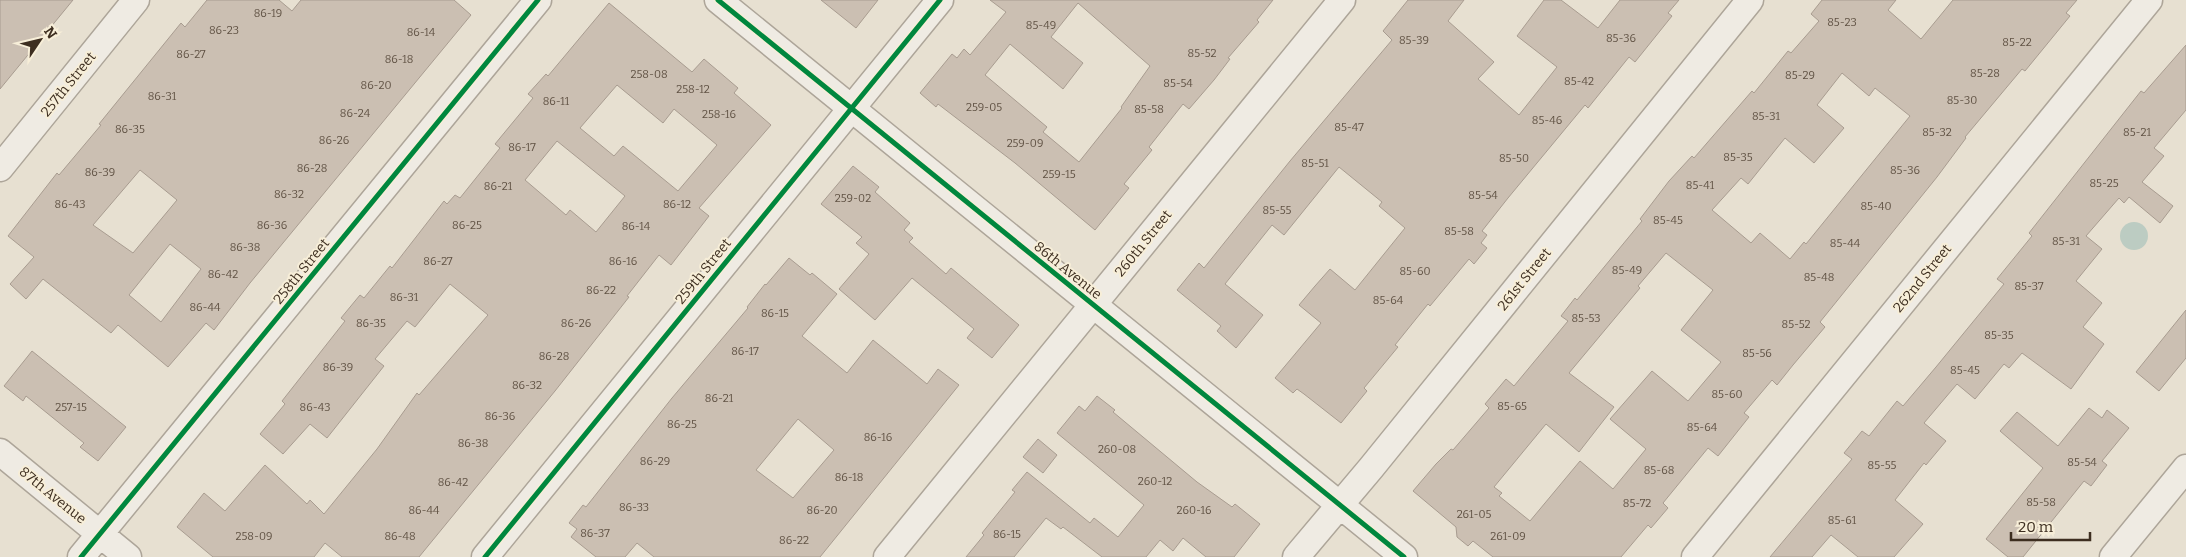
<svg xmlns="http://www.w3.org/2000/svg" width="2186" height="557" font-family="Bitter,serif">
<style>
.water{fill:#bcccc2}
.building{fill:#cbbfb2;stroke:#a89c90;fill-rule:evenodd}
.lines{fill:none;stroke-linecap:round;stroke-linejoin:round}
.minor-casing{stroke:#ada599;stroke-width:29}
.minor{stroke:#efebe3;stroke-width:26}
.cycleway-casing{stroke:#f7eed8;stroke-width:8}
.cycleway{stroke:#00873e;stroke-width:5}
.labels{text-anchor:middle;stroke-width:4;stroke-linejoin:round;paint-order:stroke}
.number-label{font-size:11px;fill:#605244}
.street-label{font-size:14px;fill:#3d2e20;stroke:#f7eed8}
</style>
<rect width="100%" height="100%" fill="#e7e0d1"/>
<path class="water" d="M2120 236a14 14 0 1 1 28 0a14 14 0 1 1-28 0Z"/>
<path class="building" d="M0,0h73l-73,89z
M207,0h72l13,11 9,-11h153l17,15 -221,268 -36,47 -8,-7 -38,44 -50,-42 -7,8 -68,-54 -17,20 -16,-15 24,-27 -26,-21 49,-63 2,2 42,-50 -2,-1 82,-101 4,4zM140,170l37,30 -44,53 -40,-28zM170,244l31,25 -40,53 -32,-27z
M821,0h57l-22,28z
M990,0h283l-16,20 2,2 -31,36 2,1 -16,21 -25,29 -6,-5 -34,43 3,3 -28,34 5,4 -34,42 -80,-67 -77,-59 -2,3 -16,-14 32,-39 5,4 7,-9 6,6 36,-43zM1078,3l72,63 -29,41 1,1 -43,54 -36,-30 4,-5 -62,-52 25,-31 53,45 20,-26 -32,-26z
M1408,0h56l-16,21 46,41 -16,17 41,36 38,-48 -40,-31 27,-36h17l37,28 22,-28h59l-11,13 4,3 -37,46 -6,-5 -41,51 -3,-3 -77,93 -26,33 5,4 -6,8 6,5 -13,16 -5,-5 -39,47 -2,-2 -33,41 3,2 -34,41 3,3 -26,32 -37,-29 -7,-5 -4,4 -18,-15 46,-55 -22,-18 16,-19 15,-17 25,21 50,-62 -26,-22 3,-4 -43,-35 -55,68 -12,-10 -47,59 38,31 -27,33 -19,-17 4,-5 -44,-36 22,-27 5,5 86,-107 102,-121 -9,-9z
M1822,0h74l-8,10 33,29 32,-39h124l-11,13 4,3 -45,55 -3,-2 -57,68 1,1 -29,39 -117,145 5,5 -32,38 -16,20 -5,-5 -28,33 5,4 -31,39 -10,-8 -45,55 5,5 -17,20 -3,-3 -27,32h-128l-20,-16 -5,5 -11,-9 -1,-10 -43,-36 23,-27 15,-15 2,1 36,-42 -4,-4 21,-25 8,7 54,-65 -7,-5 14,-18 2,2 65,-79 -2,-2 29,-38 23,-25 2,2 58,-67 2,2 34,-42 3,2 28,-32 -8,-7zM1842,73l27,23 6,-8 35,28 -104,128 -2,-2 -14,17 -30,-26 -9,10 -39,-33 29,-32 7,6 37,-46 29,25 30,-35 -27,-23zM1666,253l47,37 -32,40 40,32 -33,39 -36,-30 -42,48 36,30 -33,40 -33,-28 -50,60 -31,-25 3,-3 -8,-6 52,-63 33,28 35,-45 -45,-34 71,-85 -2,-2z
M609,3l83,69 12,-13 34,29 -4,5 37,32 -72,83 10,8 -38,49 -12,-10 -32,41 2,1 -74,94 -136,166h-77l-17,-14 -11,14h-101l-36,-30 27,-34 21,18 40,-46 42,39 3,-4 14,14 53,-65 40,-56 2,2 69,-80 -38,-31 -35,43 -8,-6 -32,38 9,7 -57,72 -17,-14 -27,30 -23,-20 25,-30 -3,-3 63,-80 -4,-3 19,-23 4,3 26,-32 2,2 52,-67 3,3 8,-9 5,3 40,-50 -5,-4 38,-46 -5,-4 18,-20 2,2zM617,85l46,38 11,-14 43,36 -39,46 -55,-45 -9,10 -34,-28zM557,141l68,55 -29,36 -26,-22 -4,5 -41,-35z
M2186,45v65l-32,38 10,8 -22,26 31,24 -13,17 -31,-26 -5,6 -5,-5 -33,38 16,13 -26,32 26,22 -19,24 21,17 -33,45 -49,-36 -13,15 -5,-4 -29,35 -18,-15 -33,39 22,18 -20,24 -2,-2 -29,37 28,24 -29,33h-36l-27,-22 -19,22h-42l82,-98 -8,-6 18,-22 7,5 28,-35 6,5 33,-39 68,-83 -7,-5 35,-43 -3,-3 112,-142 3,2z
M853,166l26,21 -4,5 35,31 -6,7 9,8 -4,4 37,32 5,-6 68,57 -27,33 -25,-20 7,-9 -62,-51 -37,42 -36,-31 30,-35 -13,-11 6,-6 -41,-33z
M789,258l21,17 2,-2 25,21 -35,42 45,37 26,-33 54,44 11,-15 21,16 -139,172h-166l-17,-14 -12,14h-29l-25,-20 6,-8 -8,-6 14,-18 3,2 86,-109 76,-90 -1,-1 18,-23 1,1zM798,419l36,31 -41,48 -37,-28z
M2186,310v48l-27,33 -23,-19z
M32,351l94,76 -28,34 -18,-14 4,-4 -58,-47 -3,5 -19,-15z
M1097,396l18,14 -2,2 84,70 35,25 3,-3 25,20 -26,33h-28l-23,-19 -10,13 -13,-11 -14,17h-44l-39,-30 -2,2 -15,-11 -32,39h-48l18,-22 -2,-2 33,-41 -3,-2 15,-18 63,51 4,-5 24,19 26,-32 -87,-72 22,-27 6,5z
M2089,408l13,10 5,-8 22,18 -27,33 5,4 -16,21 -7,-5 -61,76h-15l-22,-18 57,-71 -43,-37 17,-19 41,34z
M1038,439l19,16 -14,18 -20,-16z"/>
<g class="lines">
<defs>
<path id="minor" d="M718,0l686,557
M0,168l136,-168
M0,452l128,105
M81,557l457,-557
M485,557l455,-557
M887,557l455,-557
M1296,557l75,-89 379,-468
M1695,557l454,-557
M2113,557l73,-89"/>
</defs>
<use href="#minor" class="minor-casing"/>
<use href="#minor" class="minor"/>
<defs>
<path id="cycleway" d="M718,0l686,557
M81,557l457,-557
M485,557l455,-557"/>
</defs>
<use href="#cycleway" class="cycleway-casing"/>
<use href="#cycleway" class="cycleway"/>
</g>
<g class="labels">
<g class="number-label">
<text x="268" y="17">86-19</text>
<text x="1842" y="26">85-23</text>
<text x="1041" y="29">85-49</text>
<text x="224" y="34">86-23</text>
<text x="421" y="36">86-14</text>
<text x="1621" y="42">85-36</text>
<text x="1414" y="44">85-39</text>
<text x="2017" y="46">85-22</text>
<text x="1202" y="57">85-52</text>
<text x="191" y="58">86-27</text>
<text x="399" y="63">86-18</text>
<text x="1985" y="77">85-28</text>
<text x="649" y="78">258-08</text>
<text x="1800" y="79">85-29</text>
<text x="1579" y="85">85-42</text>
<text x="1178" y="87">85-54</text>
<text x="376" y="89">86-20</text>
<text x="693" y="93">258-12</text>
<text x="162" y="100">86-31</text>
<text x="1962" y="104">85-30</text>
<text x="556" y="105">86-11</text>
<text x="984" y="111">259-05</text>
<text x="1149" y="113">85-58</text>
<text x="355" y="117">86-24</text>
<text x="719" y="118">258-16</text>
<text x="1766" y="120">85-31</text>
<text x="1547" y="124">85-46</text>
<text x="1349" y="131">85-47</text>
<text x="130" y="133">86-35</text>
<text x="1937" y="136">85-32</text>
<text x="2137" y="136">85-21</text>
<text x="334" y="144">86-26</text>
<text x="1025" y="147">259-09</text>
<text x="522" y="151">86-17</text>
<text x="1738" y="161">85-35</text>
<text x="1514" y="162">85-50</text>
<text x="1315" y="167">85-51</text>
<text x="312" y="172">86-28</text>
<text x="1905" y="174">85-36</text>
<text x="100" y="176">86-39</text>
<text x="1059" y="178">259-15</text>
<text x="2104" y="187">85-25</text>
<text x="1700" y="189">85-41</text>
<text x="498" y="190">86-21</text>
<text x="289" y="198">86-32</text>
<text x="1483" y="199">85-54</text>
<text x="853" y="202">259-02</text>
<text x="70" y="208">86-43</text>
<text x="677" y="208">86-12</text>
<text x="1876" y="210">85-40</text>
<text x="1277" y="214">85-55</text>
<text x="1668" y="224">85-45</text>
<text x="272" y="229">86-36</text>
<text x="467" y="229">86-25</text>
<text x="636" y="230">86-14</text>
<text x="1459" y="235">85-58</text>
<text x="2066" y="245">85-31</text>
<text x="1845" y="247">85-44</text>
<text x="245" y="251">86-38</text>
<text x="438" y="265">86-27</text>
<text x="623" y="265">86-16</text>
<text x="1627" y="274">85-49</text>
<text x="1415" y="275">85-60</text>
<text x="223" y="278">86-42</text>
<text x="1819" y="281">85-48</text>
<text x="2029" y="290">85-37</text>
<text x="601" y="294">86-22</text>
<text x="404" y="301">86-31</text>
<text x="1388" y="304">85-64</text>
<text x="205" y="311">86-44</text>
<text x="775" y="317">86-15</text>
<text x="1586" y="322">85-53</text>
<text x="371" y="327">86-35</text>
<text x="576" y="327">86-26</text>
<text x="1796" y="328">85-52</text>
<text x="1999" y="339">85-35</text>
<text x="745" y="355">86-17</text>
<text x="1757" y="357">85-56</text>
<text x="554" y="360">86-28</text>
<text x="338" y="371">86-39</text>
<text x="1965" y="374">85-45</text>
<text x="527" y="389">86-32</text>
<text x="1727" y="398">85-60</text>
<text x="719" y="402">86-21</text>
<text x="1512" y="410">85-65</text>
<text x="71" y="411">257-15</text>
<text x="315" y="411">86-43</text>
<text x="500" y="420">86-36</text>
<text x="682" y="428">86-25</text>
<text x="1702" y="431">85-64</text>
<text x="878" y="441">86-16</text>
<text x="473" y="447">86-38</text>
<text x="1117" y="453">260-08</text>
<text x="655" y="465">86-29</text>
<text x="2082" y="466">85-54</text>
<text x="1882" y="469">85-55</text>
<text x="1659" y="474">85-68</text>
<text x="849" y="481">86-18</text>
<text x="1155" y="485">260-12</text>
<text x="453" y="486">86-42</text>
<text x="2041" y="506">85-58</text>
<text x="1637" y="507">85-72</text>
<text x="634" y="511">86-33</text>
<text x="424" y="514">86-44</text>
<text x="822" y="514">86-20</text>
<text x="1194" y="514">260-16</text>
<text x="1474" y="518">261-05</text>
<text x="1842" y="524">85-61</text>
<text x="595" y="537">86-37</text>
<text x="1007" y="538">86-15</text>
<text x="254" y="540">258-09</text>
<text x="400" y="540">86-48</text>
<text x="1508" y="540">261-09</text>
<text x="794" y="544">86-22</text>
</g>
<g class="street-label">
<text transform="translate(68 84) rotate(-51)" y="5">257th Street</text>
<text transform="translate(1143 243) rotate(-51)" y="5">260th Street</text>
<text transform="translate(1068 270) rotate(39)" y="5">86th Avenue</text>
<text transform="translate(301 271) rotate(-51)" y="5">258th Street</text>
<text transform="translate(703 271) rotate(-51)" y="5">259th Street</text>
<text transform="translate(1922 278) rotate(-51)" y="5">262nd Street</text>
<text transform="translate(1524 279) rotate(-51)" y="5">261st Street</text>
<text transform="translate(53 495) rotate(39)" y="5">87th Avenue</text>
</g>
</g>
<g transform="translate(40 40) rotate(55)" stroke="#f7eed8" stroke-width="4" paint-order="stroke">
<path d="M0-4L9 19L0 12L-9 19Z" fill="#3d2e20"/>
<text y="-8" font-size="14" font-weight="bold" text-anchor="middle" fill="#3d2e20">N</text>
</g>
<path d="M2011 532v8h79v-8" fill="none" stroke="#3d2e20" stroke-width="2.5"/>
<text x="2018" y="532" font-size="15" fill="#3d2e20" stroke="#f7eed8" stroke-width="4" paint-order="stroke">20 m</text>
</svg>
